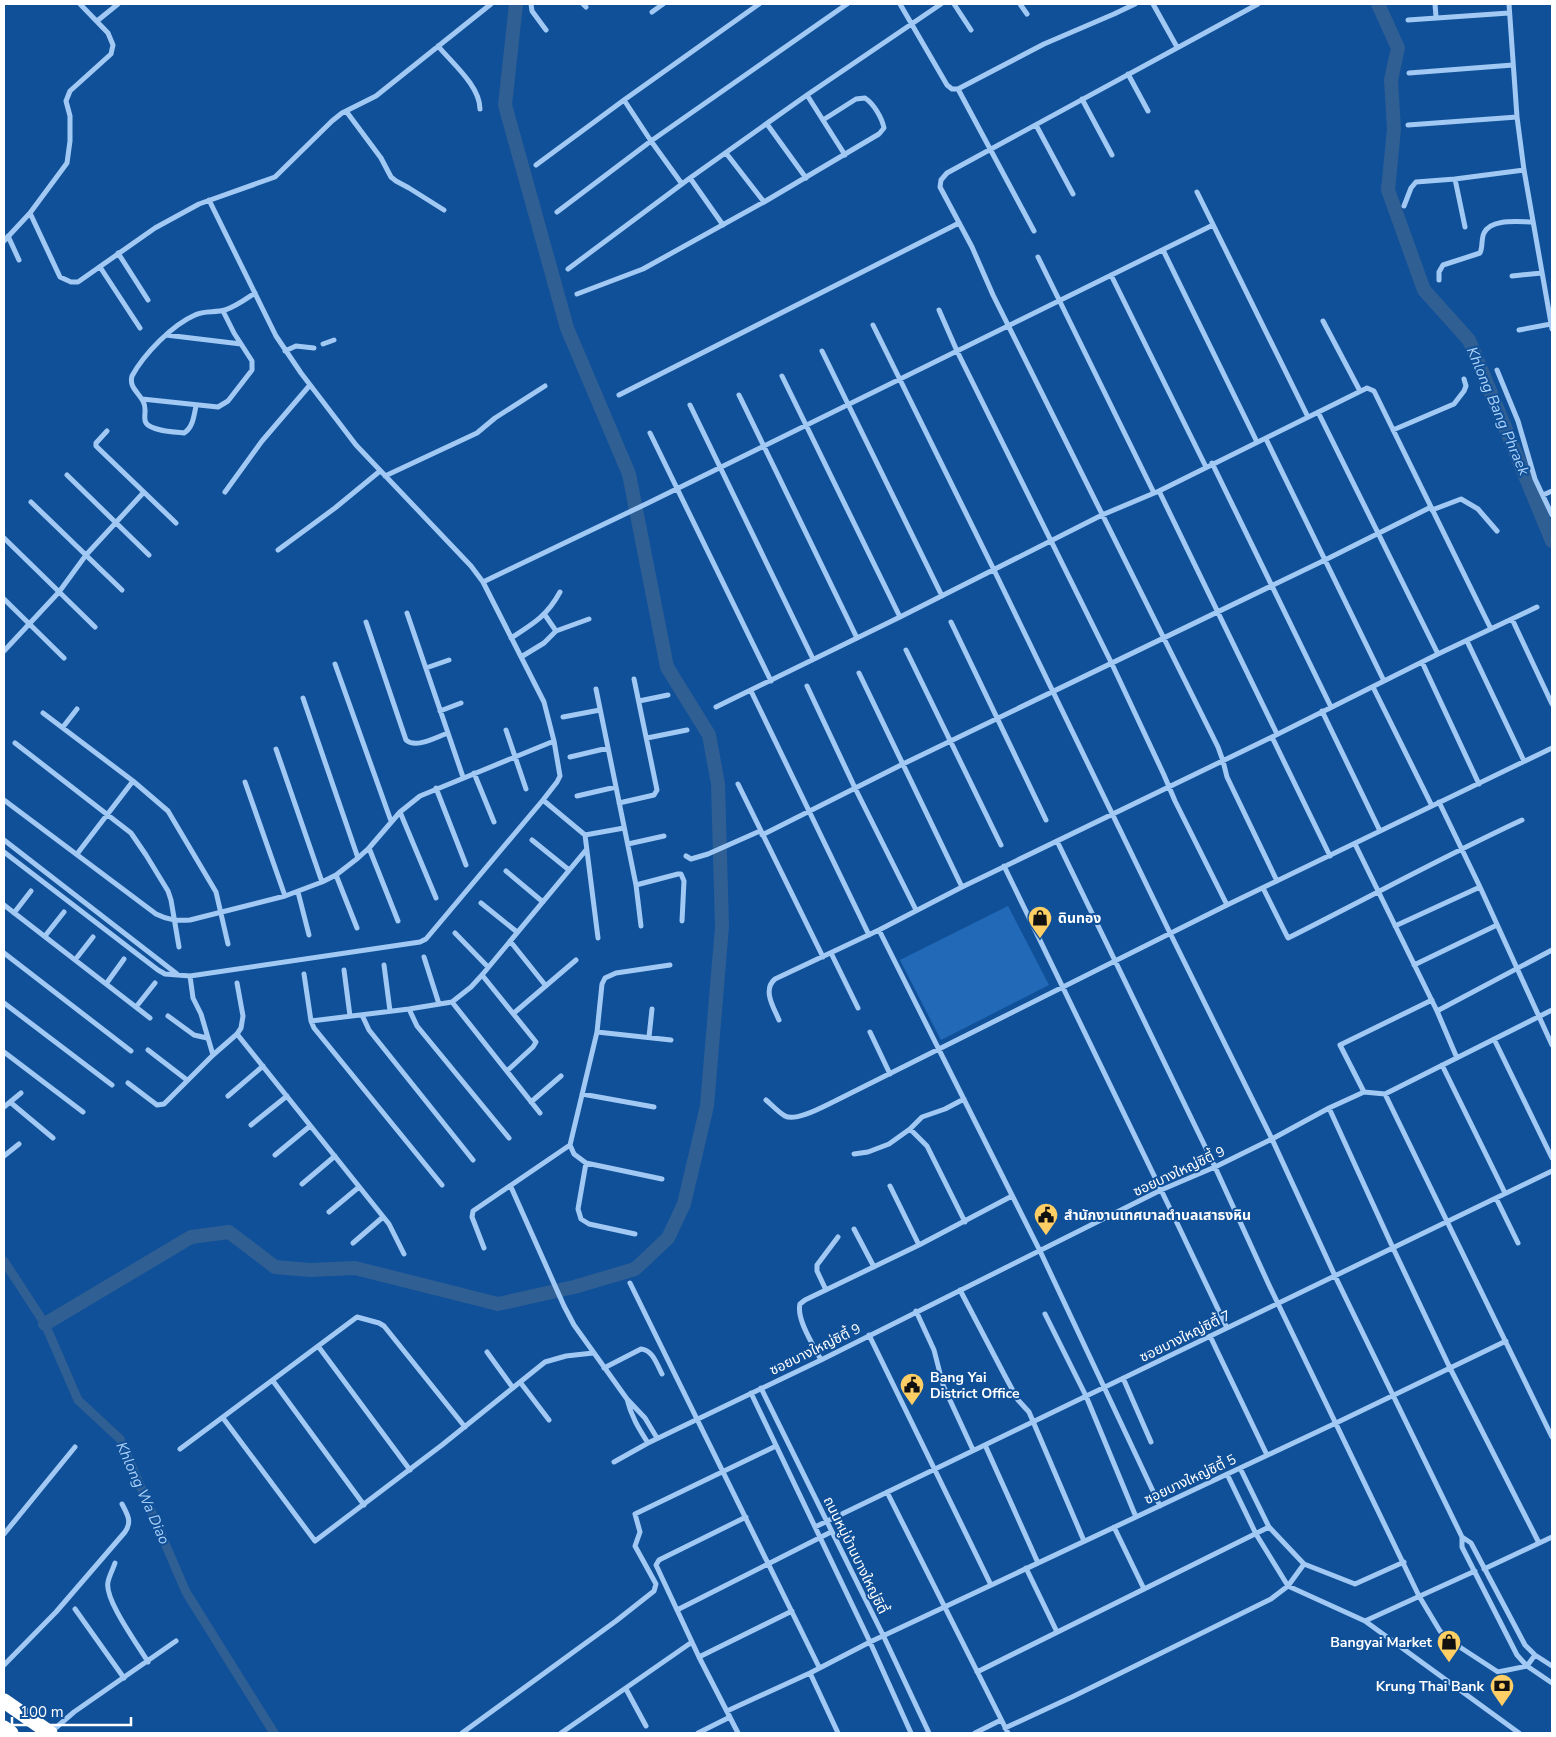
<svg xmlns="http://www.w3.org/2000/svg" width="1556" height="1737" font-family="'Nunito Sans','Noto Sans Thai',sans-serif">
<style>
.green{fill:#226ab8}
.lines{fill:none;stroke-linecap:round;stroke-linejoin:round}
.canal{stroke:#305f94;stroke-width:9}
.river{stroke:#305f94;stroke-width:14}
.minor{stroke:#a1c9f4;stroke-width:5}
.motorway{stroke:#fff;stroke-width:15}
.motorway-bridge{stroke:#fff;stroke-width:15}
.labels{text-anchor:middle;stroke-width:4;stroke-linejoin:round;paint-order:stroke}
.poi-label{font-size:14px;font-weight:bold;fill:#fff;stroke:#105098;text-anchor:start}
.street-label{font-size:14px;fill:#fff;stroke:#105098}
.water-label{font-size:15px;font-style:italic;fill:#add3fb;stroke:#105098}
</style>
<rect width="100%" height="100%" fill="#105098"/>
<path class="green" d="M1008,906l41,79 -108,55 -41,-80z"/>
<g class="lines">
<path class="canal" d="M4,1261l41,63 33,76 42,39 66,153 88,141"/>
<path class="river" d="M1378,4l20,44 -7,32 3,49 -6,61 36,100 45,50 83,201
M45,1324l146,-87 38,-5 46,35 35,3 45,-2 143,36 76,-17 61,-18 33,-31 16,-34 23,-98 15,-179 -4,-143 -9,-49 -42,-68 -38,-193 -62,-146 -62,-223 11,-101"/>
<path class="minor" d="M531,4l1,7 14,19
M583,4l3,3
M900,4l47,81 5,4h6l86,-45 70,-30 21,-10
M954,4l17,26
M1020,4l7,10
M1153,4l24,43
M1258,4l-311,169 -6,7 -1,7 32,60 21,48 225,452 5,14 4,16 50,104
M1435,4l1,13
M1509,4l8,113 7,53 28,159
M652,12l11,-8
M1408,20l101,-7
M97,21l21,-17
M438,46c14,17 42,40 42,63
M1409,73l104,-8
M1128,74l20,37
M958,89l76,142
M807,95l38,60
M1082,99l30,56
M624,100l27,41 31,43
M346,111l35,47 10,19 5,4 13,7 35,22
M767,124l39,54
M1036,125l37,69
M1408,125l109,-8
M726,153l38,49
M536,165l88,-65 135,-96
M690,178l33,47
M1455,179l10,48
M1197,192l111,225
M1404,206l7,-18 5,-6 39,-3 69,-9
M557,212l94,-71 196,-137
M30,213l30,64 11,5h7l77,-54 44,-24 76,-27 57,-56 10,-8 34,-17 115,-92
M8,236l11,24
M4,241l26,-28 37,-50 3,-22v-25l-4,-15 4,-10 41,-37 2,-9 -5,-12 -28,-29
M1163,250l94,192
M118,253l30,47
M1038,257l116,236
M100,267l40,61
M568,269l122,-91 117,-83 134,-91
M1111,275l95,192
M1512,276l30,-3
M1439,280v-8l4,-7 37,-12c3,-6 1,-14 4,-20 7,-15 35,-11 49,-11
M577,294l66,-25 121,-67 115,-68 5,-6c-2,-10 -10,-24 -19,-30l-9,1 -33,21
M939,310l18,41 154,311 53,113 11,26 52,104
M1323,321l37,70
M873,325l121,245 176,363 102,206 63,137 127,261v10l55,108 10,11 25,17
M1519,330l32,-6
M166,335l75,9
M323,344l11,-4
M285,351l11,-5 18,2
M822,351l120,245
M1497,370l21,51 17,58 17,36
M782,376l118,241
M619,395l340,-172
M739,395l118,243
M142,399l76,8 10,-6 24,-31v-9l-18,-28 -11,-22
M690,405l123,254
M196,406c-2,9 -3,22 -12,27 -9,-1 -38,-2 -39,-13 -1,-7 2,-12 -2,-19 -5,-9 -14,-14 -11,-25 12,-22 40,-51 63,-61 9,-5 20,-2 30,-5 10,-3 21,-11 30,-17
M1318,412l120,242
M1393,430l61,-26 10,-13 2,-5 -2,-7
M107,431l-11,12v3l80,77
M650,433l121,248
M1266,439l118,242
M1212,463l119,244
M67,475l82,80
M385,476l92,-43 18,-15 50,-32
M1159,491l118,243
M225,492l37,-51 48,-56
M1543,495l9,-4
M31,502l91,88
M1432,510l29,-11 17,10 19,22
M4,538l91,89
M278,550l57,-42 45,-37
M483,582l163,-78 567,-279
M4,599l60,59
M407,613l56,164
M545,615l11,16
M1512,619l40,85
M366,622l40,118c10,9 30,-3 42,-7
M951,622l95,198
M511,638c22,-14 36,-22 49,-46
M1467,641l57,120
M906,650l95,195
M4,651l55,-59 27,-37 58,-63
M521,657l23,-14 12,-12 33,-12
M1422,662l57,122
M335,664l56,157
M426,668l23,-8
M859,673l103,214
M807,686l48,102 61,122
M1373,687l59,119
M596,689l40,196 5,41
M751,691l118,244
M303,698l55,160
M639,701l29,-6
M716,707l184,-90 202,-102 57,-24 208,-103 7,3 117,238
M440,711l21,-8
M1322,711l58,120
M43,713l90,68 35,30 48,81 12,52
M563,717l37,-7
M63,727l14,-18
M506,730l20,59
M1272,737l58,119
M647,738l40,-8
M15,743l116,90 15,22 22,36 3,9 8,47
M276,749l46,133
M570,757l38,-9
M474,773l20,49
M245,782l40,114
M738,784l85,173
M436,788l30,77
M577,796l39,-9
M4,800l152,114c12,6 21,7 34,6l95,-24 37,-14 14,-7 22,-17 11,-10 31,-36 20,-16 134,-55
M543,800l42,35 39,-7
M1439,802l41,85 72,158
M619,803l35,-8 3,-5 -23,-111
M400,812l36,86
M585,835l13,103
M762,835l141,-71 422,-204 106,-53
M4,840l173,134
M532,840l37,30
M1057,841l158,326 54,118 150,311 21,35 9,9 49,32 29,-6 8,-11
M628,844l36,-8
M1355,844l82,167 20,47
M369,848l29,73
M4,852l154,118 7,4 25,2 230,-34 6,-3 117,-139 14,-18 3,-6 -6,-35 -10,-39 -61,-120 -12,-16 -115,-121 -55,-72 -25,-37 -67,-136
M77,854l56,-73
M686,856l5,3 17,-5 52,-23
M1004,866l174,359 49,103
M506,871l37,31
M336,875l21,53
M636,885l42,-11h3l3,7 -2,40
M1263,888l25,50c78,-39 154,-81 234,-118
M298,892l11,43
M481,903l36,29
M4,905l146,113
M14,913l17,-22
M1395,926l85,-39
M879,930l161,321 120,255
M455,933l33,34
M45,936l19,-24
M510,941l36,45
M4,953l127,98
M831,953l27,55
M424,957l15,47
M75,960l18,-23
M384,965l6,46
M1414,965l83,-40
M344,970l6,46
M304,974l7,47 3,7 128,157
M482,975l54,67 -3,5 -26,24
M190,976l3,22 8,16 12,41
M106,984l18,-25
M452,1002l88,111
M4,1003l108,82
M136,1007l19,-24
M409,1009l8,17 92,112
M1437,1011l115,-61
M514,1013l62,-53
M362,1015l7,15 104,130
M168,1016l26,19 13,3
M779,1020c-5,-12 -17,-30 -4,-41l104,-49 83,-43 310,-150 166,-83 99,-47
M311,1021l98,-12 43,-7 19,-15 11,-12 104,-125
M597,1032l74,8
M870,1032l20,42
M237,1034l152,190 15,30
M649,1037l3,-28
M1494,1039l58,119
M148,1050l39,30
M4,1052l79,60
M1442,1065l63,128
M128,1083l29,22 7,-1 49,-49 24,-21 4,-6 2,-12 -6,-33
M1364,1092l-24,-47 92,-45
M582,1094l72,13
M1385,1094l167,343
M228,1096l35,-30
M766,1100c6,5 12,12 19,16 11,6 39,-10 50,-15l392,-196 325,-157
M10,1102l43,36
M531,1102l30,-26
M4,1107l17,-14
M1329,1108l64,140 57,120 89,175
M251,1125l36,-29
M910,1129l17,17 38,76
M570,1145l4,9 12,9 76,16
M854,1154l14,-2 21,-8 21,-15 12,-12 23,-8 19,-10
M275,1155l35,-29
M4,1156l15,-12
M586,1163l-8,46 3,10 8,5 46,10
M302,1184l33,-28
M890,1186l29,59
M511,1187l53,119 10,19 53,74 18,19 12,20
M1496,1198l22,45
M329,1212l30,-25
M854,1229l20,38
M353,1243l30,-26
M484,1248l-12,-31 1,-6 97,-66 27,-113 5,-48 3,-6 11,-5 54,-8
M630,1283l189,384
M826,1290l-9,-19v-6l21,-28
M960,1290l45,86 13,24 11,12 55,129
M916,1311l18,39 9,35 30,65
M1045,1314l41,82 50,121
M869,1335l122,250
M1210,1336l57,119
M318,1346l92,124
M487,1352l26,36
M821,1360c-7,-14 -25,-41 -21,-56l5,-4 114,-55 93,-49
M604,1368l37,-19c12,1 16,16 21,25
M1123,1378l28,64
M273,1381l91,124
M520,1382l29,38
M761,1388l122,247 46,98
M751,1393l119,249 41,91
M627,1399c4,17 12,30 21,44
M223,1418l92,123 127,-96 103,-83 21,-6 27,-3
M985,1445l53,118
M180,1449l177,-132 22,6 5,3 81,101
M614,1462l34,-19 173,-83 340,-170 54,-23 57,-28 57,-31 35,-16 21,2 167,-84
M1240,1468l29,59 35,37 51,20 49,-22
M1227,1474l29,60 32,52 77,35 154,112
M887,1492l121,241
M815,1527l737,-356
M1114,1527l30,62
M4,1534l71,-87
M1462,1537l9,6 54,102 10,10 17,11
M115,1563c-2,6 -6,13 -7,19 -4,17 30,63 40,80
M1026,1568l31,64
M1484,1569l68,-32
M75,1609l49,69
M677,1610l154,-78
M1365,1621l110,-50
M699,1657l93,-46
M4,1665l52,-53 69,-80c7,-10 3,-17 -3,-28
M977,1672l292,-145
M810,1673l28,60
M626,1689l20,37
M727,1711l83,-38 60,-31 466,-219 170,-82
M1005,1728l67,-31 199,-98 17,-13 16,-22
M51,1732l23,-20 102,-71
M462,1733l154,-112 38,-30 2,-7 -21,-38 5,-14 -5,-18 141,-68
M561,1733l131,-91
M698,1733l32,-16
M738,1733l-39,-76 -43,-92 3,-5 87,-43
M975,1733l26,-13"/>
<path class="motorway" d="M4,1728l7,5"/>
<path class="motorway-bridge" d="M4,1701l46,32"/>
</g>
<defs>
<symbol id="shop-pin" viewBox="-11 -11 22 30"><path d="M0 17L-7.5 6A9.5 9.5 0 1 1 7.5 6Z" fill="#ffce64" stroke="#105098"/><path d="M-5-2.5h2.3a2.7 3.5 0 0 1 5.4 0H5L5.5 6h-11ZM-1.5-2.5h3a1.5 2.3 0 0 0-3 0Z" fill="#111"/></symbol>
<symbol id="civic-pin" viewBox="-11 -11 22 30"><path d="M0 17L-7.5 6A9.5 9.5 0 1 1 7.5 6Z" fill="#ffce64" stroke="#105098"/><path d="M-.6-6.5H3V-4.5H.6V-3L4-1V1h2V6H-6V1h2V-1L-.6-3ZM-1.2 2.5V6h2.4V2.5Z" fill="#111"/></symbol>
<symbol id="bank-pin" viewBox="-11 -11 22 30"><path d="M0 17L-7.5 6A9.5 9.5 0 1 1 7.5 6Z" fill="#ffce64" stroke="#105098"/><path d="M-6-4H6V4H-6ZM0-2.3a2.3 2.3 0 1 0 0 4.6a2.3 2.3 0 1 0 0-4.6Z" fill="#111"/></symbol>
</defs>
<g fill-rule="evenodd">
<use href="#shop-pin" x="1026" y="904" width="28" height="38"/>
<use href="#civic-pin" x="1032" y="1201" width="28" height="38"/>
<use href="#civic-pin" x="898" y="1371" width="28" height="38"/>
<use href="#shop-pin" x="1435" y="1628" width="28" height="38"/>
<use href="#bank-pin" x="1488" y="1672" width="28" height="38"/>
</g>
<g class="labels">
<g class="poi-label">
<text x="1058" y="923">ดินทอง</text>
<text x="1064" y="1220">สำนักงานเทศบาลตำบลเสาธงหิน</text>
<text x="930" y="1382">Bang Yai<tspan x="930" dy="16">District Office</tspan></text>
<text x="1432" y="1647" text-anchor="end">Bangyai Market</text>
<text x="1484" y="1691" text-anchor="end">Krung Thai Bank</text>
</g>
<g class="street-label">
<text transform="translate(1179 1171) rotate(-25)" y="5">ซอยบางใหญ่ซิตี้ 9</text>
<text transform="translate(1185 1336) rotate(-26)" y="5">ซอยบางใหญ่ซิตี้ 7</text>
<text transform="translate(815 1349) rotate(-26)" y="5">ซอยบางใหญ่ซิตี้ 9</text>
<text transform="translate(1190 1479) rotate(-25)" y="5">ซอยบางใหญ่ซิตี้ 5</text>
<text transform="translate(856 1555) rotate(64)" y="5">ถนนหมู่บ้านบางใหญ่ซิตี้</text>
</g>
<g class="water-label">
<text transform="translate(1498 411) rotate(67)" y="5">Khlong Bang Phraek</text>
<text transform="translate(143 1493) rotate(66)" y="5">Khlong Wa Diao</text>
</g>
</g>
<rect width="1556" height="1737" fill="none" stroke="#ffffff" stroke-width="10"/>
<path d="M12 1717v8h119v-8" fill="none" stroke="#ffffff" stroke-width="2.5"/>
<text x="20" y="1717" font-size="15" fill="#ffffff" stroke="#105098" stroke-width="4" paint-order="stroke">100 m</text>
</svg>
